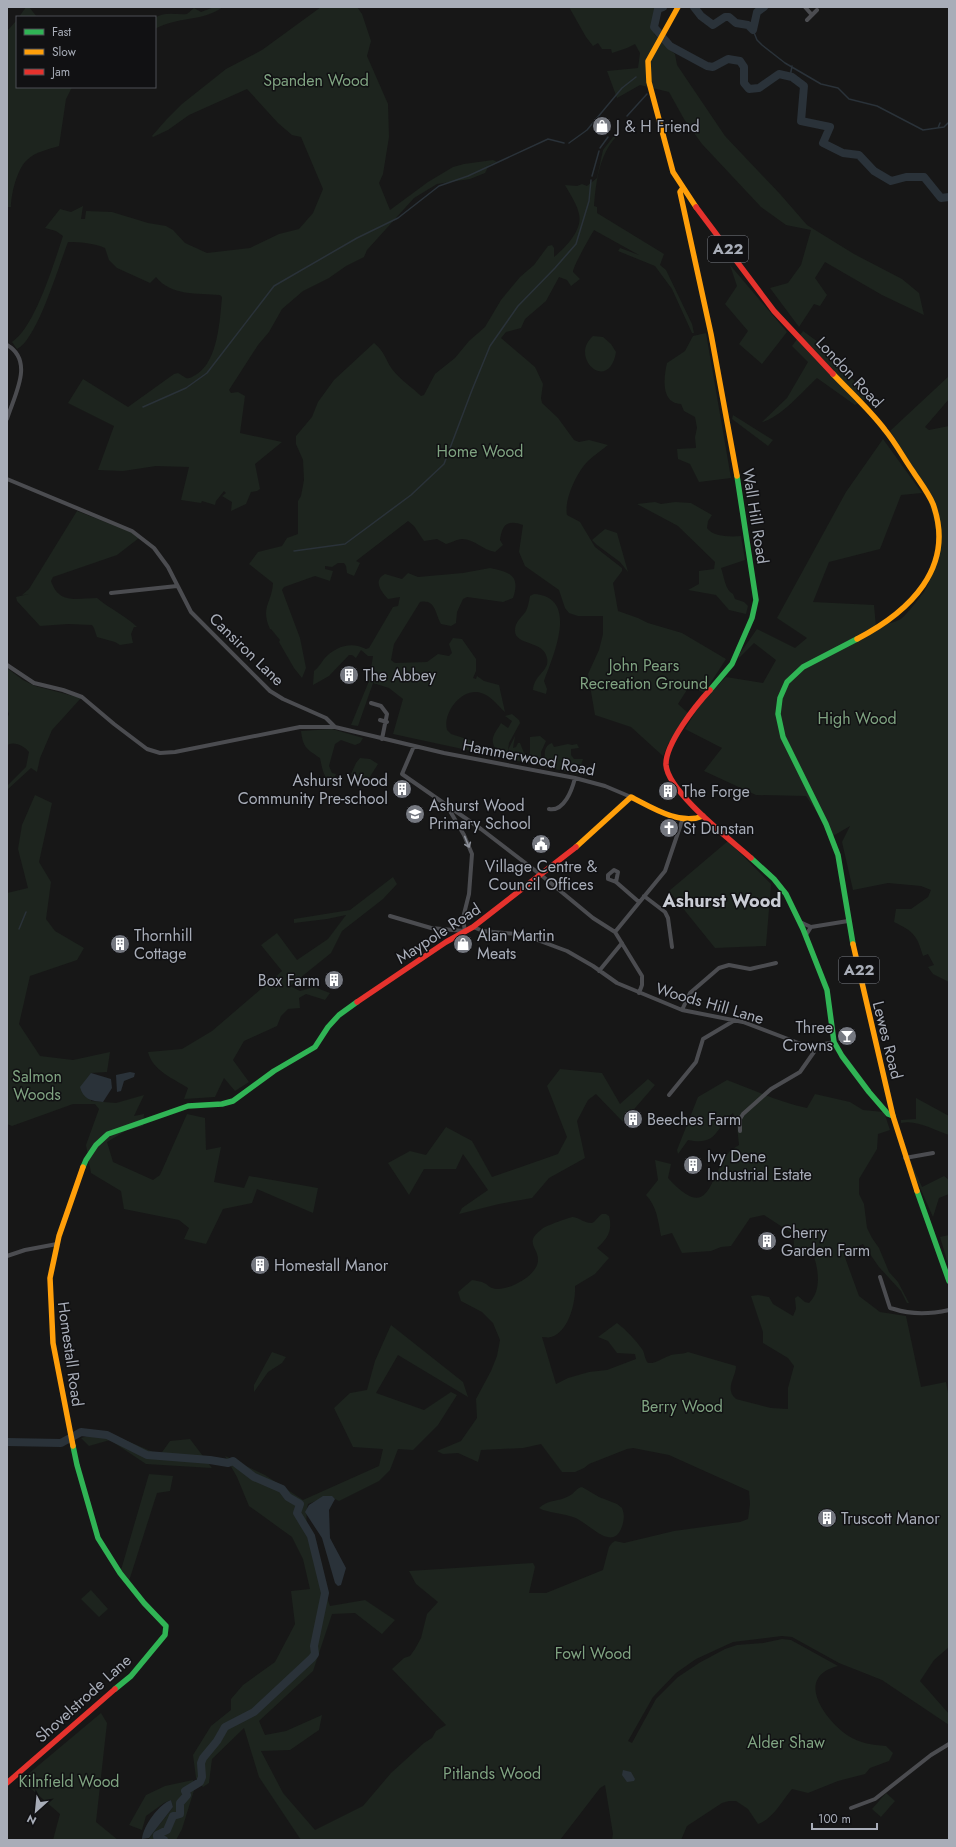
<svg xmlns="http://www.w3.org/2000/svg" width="956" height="1847" font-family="Jost,sans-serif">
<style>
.green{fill:#1d241e}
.water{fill:#2a3239}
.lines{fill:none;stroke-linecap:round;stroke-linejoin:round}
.stream{stroke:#2a3239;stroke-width:1.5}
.river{stroke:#2a3239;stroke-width:8}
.street{stroke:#4b4c50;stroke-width:4}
.fast{stroke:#30b455;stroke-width:5.5}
.slow{stroke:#ff9f0a;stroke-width:5.5}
.jam{stroke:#e5322d;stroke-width:5.5}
.oneway{stroke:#8c9099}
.labels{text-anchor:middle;stroke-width:3;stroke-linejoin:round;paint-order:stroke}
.shield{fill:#111113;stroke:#7b7e86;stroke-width:1}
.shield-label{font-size:15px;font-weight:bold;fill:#a8adb8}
.park-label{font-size:16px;fill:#7fa381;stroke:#111113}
.poi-label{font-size:16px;fill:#a8adb8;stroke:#111113;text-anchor:start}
.street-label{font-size:16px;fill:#a8adb8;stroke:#111113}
.quarter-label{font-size:18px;font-weight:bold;fill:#c9ccd4;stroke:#111113}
</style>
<rect width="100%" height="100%" fill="#171717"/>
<path class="green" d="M26,7h3l8,10h-18z
M214,7h9c-21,15 -45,9 -68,22v-11c10,-7 21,-3 32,-4l7,-6 7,4z
M321,7h36l5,7 9,27 -4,15 21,48 1,33 -6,37 -4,9 11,27 38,-28 25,-15 11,-3 29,-4 4,2 -8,3 -4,8 -15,6 -33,5 -23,14 -47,52 -3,7 -18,9 -17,12 -26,13 -21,18 -13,23 -11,13 -29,45 2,3 7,-1 7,4 -5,37 42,9 -27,22 5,25 -3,2 -6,1 -5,12 -15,7 1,-9 -10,-6 4,-3 -2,-2 -8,10 -1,4 -13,-4 -1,2 -20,-3 8,-33 -33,-1 -33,5 -25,-1 16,-44 -46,-23 15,-24 45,28 46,-33 4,-1 8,5c5,1 7,-2 11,-4 21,-13 23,-55 25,-77l-2,-2c-23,-2 -49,1 -64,-18l-6,6 -33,-15 -8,-8 -4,-12c-11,-5 -25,-6 -37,-6 -9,23 -31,98 -51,107l-5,-7c23,-15 42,-79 51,-106l-7,-5 -11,-3 15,-19 11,3 12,-6 -2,13h4l1,-8 26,1 36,11 18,3 7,4 12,13 22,10 43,-5 29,-14 20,-5 14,-16 10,-24 -22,-52 -9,-2 -14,-12 -31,-34 -58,26 -21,15 -15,7 -1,-1 14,-16 16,-16 44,-35 36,-19z
M569,7h94l-5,2 -3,11 -1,14 21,20 2,11 48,71 55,58 27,31 47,29 48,25 17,14 5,22 -42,-20 -57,-33 -10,16 12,17 -7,11 -6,-2 -15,23 -29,-39 18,-5 13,-18 10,-35 -25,-5 -25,-18 -59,-63 -18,-25 -15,-27 -29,-7 -23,13 -10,-27 31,-3 2,-15 -5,-9 -8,4 -15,5 -1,-4h-9l-4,-6 -5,3 -7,-9z
M17,20v67h55l-6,12 -7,47c-10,3 -24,6 -32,14 -10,9 -16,34 -16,47h-4v-176z
M613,137h3c-17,18 -20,45 -22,69l3,1v6l67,41 -4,11 6,5 26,54 2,9h-2l-20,-44 -17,-23 -37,-15 2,-3 19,7 -45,-25c-4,7 -21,36 -21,42l7,7 -9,7 -4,-6 -8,-3 -13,24 -21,18 -4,9 -15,4 -5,6 34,29 8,17 -2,14 1,5 16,15 16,22 5,2 10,-2 19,5c-6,5 -14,10 -20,16 -11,11 -24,38 -21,54l13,7 15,25 27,21v3l-9,12 5,28 20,7 10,5 34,10 44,26 -22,34 -14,-8 -12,19 10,9 -16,29h-3l-6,14 -32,-29 -36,-12 -7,-41 11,-24 4,-16v-18h-25l-9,-3 -4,-5 -6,-18 -34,-24 -6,-14 4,-27c-16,-6 -21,0 -23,15l3,5 -8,7c-12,-2 -21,-13 -33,-13 -5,0 -11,4 -16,5l-9,-5 -13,2 -10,-15 -6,-5 -52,40 4,2 -6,13 -7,-3 -1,-7 -2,-3h-6l-6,4 -7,-1v3l8,2 -3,10 -15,-5 -31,11 -2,3 18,48 6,30 -4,10 -8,-10 -15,-26 1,-2 -9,-11h-1c-10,-22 2,-26 3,-46l-24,-19 9,-12 24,-6 5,-8 11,-4v-33l3,-5 3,-16 -1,-20 -7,-16v-8l16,-19 6,-15 16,-22 40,-37c11,9 11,16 18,26 8,11 20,18 29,27l3,-1 11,-21 20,-16 14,-17 16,-14 16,-27 19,-23 14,-12 14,-19 4,-1 2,3v9c11,-9 29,-27 25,-43 -2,-10 -9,-20 -14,-29l12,1 5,-2 5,2 10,-8 6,-28z
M730,265l57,67 -25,32 -23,-20 9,-13 -23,-27 12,-18z
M803,331l15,11 51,55 -14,8 -38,-27c-14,13 -37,40 -55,44l25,-24 21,-36 -16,-16z
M706,333l25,145 -32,4 -9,-18 -12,-5 -1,-10 19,-1 -1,-11 2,-9 -2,-11 -11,-6 -3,-7c-21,-1 -17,-28 -14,-41l18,-12 8,-15z
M593,336l10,1 8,7 5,8c-7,42 -48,6 -23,-16z
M949,376v23l-24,28 4,3 20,-4v556l-16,-8 -5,-7 6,-2 -6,-11 -5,2c-6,-21 -9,-24 -29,-34l2,-13h15l17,-12 3,-7 -10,-4 -33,-3 -35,7 -11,-48 8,-16 -17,10 -27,-40 -50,-1 -52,-24 18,-23 -37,-19 16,-26 25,-26 37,6 13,-23 -22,-17 -15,15 -1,-2 19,-27 38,19 12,-10 -30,-20 69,-126 37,-53 39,54 -21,2 -21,54 -51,13 -16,40 61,3 2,22c8,-3 20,-4 26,-9 8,-7 15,-18 22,-26 32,-55 -2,-113 -34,-161z
M733,415l40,25 -5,6 -36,-27z
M655,502l6,2 14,-2 16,1 21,12 -4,6 -1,7c6,9 24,9 34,8l4,24 -24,8c3,8 4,22 12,26l2,5 9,3 4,4 -2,8 -17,-4 -13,-15 -28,-5 11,-6v-13l15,-2 1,-7 -37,-36 -41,-22z
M77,511l54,21 8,6 -22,17 -64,22 -2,4c8,24 26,17 46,17 13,11 29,18 40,29h-3l-3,7 2,9 -13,2 -5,-3 -18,-5 -3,-9 -2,-3 -24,-1 -28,2 -23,-25 -1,-4 13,-3 -7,1 7,-6z
M605,529l12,4 11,39 -8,-10 -23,-17 -5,-5z
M490,568c19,4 31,7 23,30l-10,4 -36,-5 -4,2 -6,13 -1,11 -5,3 -10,-2c-6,-10 -5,-25 -21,-22l-26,42 -3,16 4,3 32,-1 11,-8 11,2 3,-3 -3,-9 4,-6 9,1 14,20v12l-3,7 3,1 1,-3 7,5 15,4 6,27c-6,-5 -13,-15 -21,-18 -20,-10 -42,18 -37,36l4,4 22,7 2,4 25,10 2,-5 -7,-2c-6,-10 1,-16 6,-25l7,5 4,-7 -7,-5 7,-2 7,6 1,3 -11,20 -1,7 7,-14 -2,12 3,-1 2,-4h2l4,10 5,2 1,-2v-16l10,-1 6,5 -5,11v7h4c-1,-7 0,-14 7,-16l2,4 14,-3 4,1 5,-1 2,4 -8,1v6l3,4h9l-2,6 -6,-1 -3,5 13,2 2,5 -194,-42 10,-35 -14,-11 -16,-5 -15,43 -7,-1 18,-44 4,-25h-5l-7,-6 -5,8 -4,-3h-3l-20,21 -16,9 1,-14c4,-3 7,-8 10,-12 11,-13 28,-18 42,-10l3,-1 24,-41 5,-1 2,-9 -12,2c-6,-7 -16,-18 -3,-25l17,5 6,-6 10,4 45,-4z
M534,594c46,3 19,62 10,87l3,8 -1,5 -13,-4c1,-16 17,-19 14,-32 -3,-18 -33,-12 -32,-28 0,-8 7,-13 11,-19 2,-4 3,-10 4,-15z
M7,668l16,12 12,6 46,12 -29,32 -12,28 -3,14 -6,-4 -24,22v-4l19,-19 3,-15c-5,-6 -12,-10 -20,-8l-2,3v-28l2,-5 -2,-5z
M332,729l31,9 -3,5 -5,2 -14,-5 -6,4 -6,22 3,7 4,1 -2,7 -3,2c-8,-6 -9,-16 -11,-25 -13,-9 -17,-10 -19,-27z
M360,758l10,1 8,5 -12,19 -6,-2 -9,-7 5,-11z
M35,795l17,8 -13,59 12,20 -5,37 9,12 29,17 -7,12 -47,16 -11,48 21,32 33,4 37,-8 -3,20 -16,1v28l25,2 28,-8 -10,21 10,-2 -1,12 -16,4 -20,12 6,20 40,18 7,-5 27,-61 18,4 1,32 15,-3 -7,35 30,6 5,-12 69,12 -5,25 -56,-24 -5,14 -29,6 -17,35 -22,-5 5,-11 -10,-8 -55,-11 -3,-18 -30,-18 -5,-28 13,-36 -4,-5h-22l-61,22 -5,-2v-231l21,-5 -10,-39 4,-24z
M728,841l43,43 -5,62 -51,2 -46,-57z
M393,877l4,7 -14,15 -41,32 -11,22 -41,33 10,5 14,-4 16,6 -5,7 -19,-6 -7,4 1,10 -12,1 -7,7 -4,10 -33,15 -11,19 16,22 -14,9 -11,-13 -9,19 -31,2 4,-11c-14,-9 -36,-18 -40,-36l34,-3 30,-18 70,-60 -21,-26 16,-12 20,27 31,-21 18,-24 -19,4 -33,4v-4l56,-9z
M560,1069l42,4 18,31 28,-25 7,6 -32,37 -27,-28 -8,6 -11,21 8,37 -36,20 -17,20 -33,6 -40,10 3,-6 26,-18 -25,-36 -7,15h-32l-15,26 -21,-32 22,-12 16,4 20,-28 26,14 20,36 66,-23 9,-17 -20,-51z
M727,1080c27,10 52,22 80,28l8,-14 35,8 13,8 21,2 6,18 -12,4 -1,15 -18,30v15l5,10 3,24 5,10 7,10 10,24 9,10 11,21h-2l-6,-12 -22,-24 -16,-23 -20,8 16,44 21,16 26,4 15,71 25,-5 3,16v249l-15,13 -14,21 29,33v11l-67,-45 -43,-17 -47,-26 -10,-1 -49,6 -37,17 -20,14 -23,24 -25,44 4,2 24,-44 22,-22 21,-14 26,-14 12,-4 26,-2 19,-4 9,1 47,26c-44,11 -14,53 9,69 12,8 25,10 39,11l7,7 -4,8 -19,7 -5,6 -27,7 -30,12 -16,-4c-10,12 -19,30 -34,35l-10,-15 -12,-8h-7l-7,2 -35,23 -6,14h-69l1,-6 -8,-49 -5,3 -40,52h-259l-42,-63 -15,-49 -32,31 -3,24 -6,4 -7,-9 -3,-23 18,-29 20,-16v-11l12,-14 32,-23 20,-38 -4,-33 19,-2 -7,-30 -11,-22 -43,-31 -12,-29 -12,-21 40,19 38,25 76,-34 4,-17 -30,-2 -19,-39 16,-15 17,-3 8,-29 16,-36 72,57 5,15 -70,-42 -22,38 48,17 27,-18 6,3 -19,30 -25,25 -15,-1 -8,21 -11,11 -40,20 -10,-5 -21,8c-7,32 12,71 22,102l35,-6 30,20 -13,14 -27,-21 -23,1 -19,57 -54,50 6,14 21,-4 36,-16 -3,15 -29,20 -29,1 22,42 32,37 48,-24 28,-33 33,-30 8,-5 4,-7 10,-6 -54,-56 12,-11 6,-2 5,-7 6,-11 6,-24 11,-12 -22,-18 -7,-13 124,-8 2,4 -6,26h17l57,-23 6,-23 3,-4 3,-2 9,2 50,-12 66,-9 8,-3 2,-15 -1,-13 -80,-36 -36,-7 -6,1 -38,15 -5,4 -9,4h-13l-21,-28 -18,4 -42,2 -3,12 -20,-9 -15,1 -6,-3 24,-10 16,-23 -1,-19 15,-28 6,-15 3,-16 -7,-17 -11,-11 -21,-11 -3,-9 14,-12c4,1 9,1 12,3 3,1 5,4 8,5 14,5 45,-12 46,-27 1,-14 -15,-18 4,-32 3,-3 28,-12 31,-12 6,1 12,6 18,6 4,0 7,-7 11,-9h4l3,2c4,15 -2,23 -12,32l12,10 -14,16 -20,12c1,15 -6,46 -24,51 -2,1 -6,0 -9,0l14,47 12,-6 21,-6 18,-2 29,-11 -1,-5 -18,-1 -9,-12 -10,-4 19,-14c9,7 18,16 25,26 3,4 2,9 6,14 8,1 14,-5 21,-7 6,-3 12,-1 19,-4l48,14c0,11 -12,23 0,33l35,9 17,1v-21l6,-22 -6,-8 -25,-15v-11l-12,-36 7,-1 11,2 4,7 20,12 3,-7 -1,-11 3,-2 7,6 4,1c12,-12 10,-31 5,-46l-5,-3 -14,2 -2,-22 -29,-19 -14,3 -19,28 -10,1 -10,4 -29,2 -10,-20 -11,3c-3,-16 -4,-29 -15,-41l12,-15 -3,-20 16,4 -3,14c43,47 40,-1 61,-26 3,-3 7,-5 10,-7l-2,-19 -4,-13c-19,16 -15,33 -45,27l-10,14 -1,-4 21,-53z
M916,1098l33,18v19c-15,-5 -33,-16 -48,-12v-3l15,-1z
M910,1160l12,27 22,-11 5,4v14l-10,4 -6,19 -25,-56z
M949,1235v32l-9,-30z
M272,1352l14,5 -4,6 -14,9 -14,20v-7z
M104,1431l56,24 10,-14 20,-2 22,29 -66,-4 -36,-24 -21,6 -8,-8z
M149,1474l24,2 -3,15 -13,2 -28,88 -8,-11z
M582,1487l17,10 18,7 5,4c3,7 2,14 -1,21 -10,23 -34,-8 -48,-12 -9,-3 -20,-4 -30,-7l-4,-2c9,-9 20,-6 30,-12 5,-2 7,-8 13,-9z
M91,1590l17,19 -9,8 -18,-18z
M101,1713l6,10 -11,99 22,18h-65l7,-26 -39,-34z
M193,1780l2,7 -13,42 -6,11h-26l-1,-2 24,-31 -2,-7 -7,3 -18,13 -4,14 -13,-5 17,-30 19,-9z
M886,1793l9,8 -14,16 -9,-8z"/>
<path class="water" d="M130,1072l5,1 -1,4 -10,4 -3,10 -4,1 -1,-17z
M91,1073l20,6 1,9 -9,14c-12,-1 -20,-3 -23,-15z
M323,1496h9l3,3 -6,11 1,28 16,30 -5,17 -3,1 -3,-3 -13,-45 -17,-26 4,-7z
M623,1770l8,2 4,7 -1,2 -7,1 -5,-7z
M171,1800l2,7 -24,31 -7,1c1,-13 17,-35 29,-39z"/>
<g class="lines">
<path class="stream" d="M753,30l4,10 5,5 23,18 36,21 17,4 11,11 28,7 46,24 21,-3 5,-5
M790,77l2,-11
M627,116l20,-22
M938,128l2,-5
M569,143l18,-13 35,-42 14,-11
M600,148l8,-11
M592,176l7,-25
M143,407l43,-19 21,-15 67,-87 83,-48 41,-20 41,-32 29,-10 80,-37 16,4
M294,551l51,-7 66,-49 33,-31 28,-74 18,-44 28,-40 37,-38 21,-24 13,-43 2,-21
M19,929l7,-17"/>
<path class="river" d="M663,7l-5,2 -4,18 16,19 37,20 6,1 15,-8 12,2 4,6v16l5,6 10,-1 20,-14 13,3 12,9 -3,35 29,6 -7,16 20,10 16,2 15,16 17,10 15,-4h18l17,21 8,-1
M694,7l7,9 12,9 12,-8h4l7,6 12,2 5,5 4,-18 7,-5
M7,1442l54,1 20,-11 26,3 40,20 63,5 18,3 5,-2 21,16 28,12 6,8 12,7 -3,9 14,23 14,57 -11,53 1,8 -3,4 -58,54 -29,15 -8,14 -14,17 -2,5 1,14 -2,5 -15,9 2,4 -7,8v11l-7,2 -6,14 -10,5v2l7,3"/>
<path class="street" d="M805,7l7,8 5,-5
M807,20l5,-5
M7,345c28,16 7,51 0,74
M7,479l125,52 22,17 14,19 23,45 79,79 13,8 43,19 9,9
M111,593l66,-7
M7,665l27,18 29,7 19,7 32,27 33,25 13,4 15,-1 125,-25h35l109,26 131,25 30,8 26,11
M371,703l10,3 6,8 -5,25
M380,720l7,2
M414,746l-12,28 79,55 60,46 52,43 22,14 27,44v9l-3,8
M449,807l1,4 14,24 8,19 -3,40 -6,24 2,14
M549,809c15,3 23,-19 26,-31
M616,882l2,-10 -4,-2 -6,5v4l8,3 23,20
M644,896l21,16 3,6 4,29
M390,916l41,12 33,3
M800,922l11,5 -5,8
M473,927l10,4 33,3 16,4 35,13 26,15 24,17 65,27 61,12 58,22 14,2 19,-4
M811,927l37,-6
M615,932l50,-61 18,-53
M599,971l23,-28
M682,1010l8,-17 29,-25 10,-3 21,4 26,-6
M669,1095l27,-33 7,-23 32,-19
M740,1131v-12l3,-5 28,-25 29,-17 14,-20 1,-6
M905,1158l28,-5
M7,1256l18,-6 32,-6
M880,1277l10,31 4,1c18,6 37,5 55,1
M851,1808l24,-9 56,-44 18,-11"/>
<path class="fast" d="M710,690l22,-26 20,-46 4,-18 -19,-124
M751,858l23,21 12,15 17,35 24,61 7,52 8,14 27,36 19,22 5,2
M853,944l-15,-89 -12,-31 -43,-87 -5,-23 2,-16 7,-16 16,-15 54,-28
M83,1167l3,-7 10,-15 12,-11 80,-28 34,-2 11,-3 41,-30 41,-24 13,-20 11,-12 18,-13
M917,1191l32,90
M73,1446l4,19 21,73 22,35 24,30 22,23 -1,9 -34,41 -16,13"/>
<path class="slow" d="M678,7l-30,54 1,21 24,90 23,35
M683,188l-3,4 31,142 26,142
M833,374c17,18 37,36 52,56 10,12 18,27 27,40 7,11 16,22 21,34 23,64 -24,108 -76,135
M576,847l55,-50c20,10 49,29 72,19
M853,944l40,172 24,75
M73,1446l-20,-103 -3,-65 9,-42 24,-69"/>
<path class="jam" d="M696,207l78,104 59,63
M710,690c-14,15 -45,54 -44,75 2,27 65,75 85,93
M357,1002l89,-60 27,-15 103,-80
M7,1783l108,-94"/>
</g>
<defs><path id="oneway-shaft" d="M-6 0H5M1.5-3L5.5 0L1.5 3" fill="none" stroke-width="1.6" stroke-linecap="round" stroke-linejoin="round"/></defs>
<use class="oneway" href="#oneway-shaft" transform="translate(467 842) rotate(68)"/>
<defs>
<symbol id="shop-disc" viewBox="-11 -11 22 22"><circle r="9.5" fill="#757880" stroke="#111113"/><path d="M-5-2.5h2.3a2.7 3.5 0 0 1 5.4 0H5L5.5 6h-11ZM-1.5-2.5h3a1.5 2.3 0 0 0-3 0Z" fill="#fff"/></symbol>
<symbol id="building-disc" viewBox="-11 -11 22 22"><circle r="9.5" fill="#757880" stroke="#111113"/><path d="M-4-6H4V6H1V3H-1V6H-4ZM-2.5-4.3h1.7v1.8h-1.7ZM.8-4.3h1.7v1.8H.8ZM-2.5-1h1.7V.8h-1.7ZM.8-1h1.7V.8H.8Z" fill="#fff"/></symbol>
<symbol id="school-disc" viewBox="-11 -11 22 22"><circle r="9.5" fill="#757880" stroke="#111113"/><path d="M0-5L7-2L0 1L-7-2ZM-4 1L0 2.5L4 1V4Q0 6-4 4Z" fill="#fff"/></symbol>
<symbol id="church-disc" viewBox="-11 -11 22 22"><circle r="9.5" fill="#757880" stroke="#111113"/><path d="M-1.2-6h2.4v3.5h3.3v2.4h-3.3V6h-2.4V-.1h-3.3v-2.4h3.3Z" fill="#fff"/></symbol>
<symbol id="civic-disc" viewBox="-11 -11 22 22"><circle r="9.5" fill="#757880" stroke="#111113"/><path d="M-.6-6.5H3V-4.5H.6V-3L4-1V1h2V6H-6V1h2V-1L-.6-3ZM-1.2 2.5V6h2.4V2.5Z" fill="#fff"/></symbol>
<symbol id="bar-disc" viewBox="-11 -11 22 22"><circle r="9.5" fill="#757880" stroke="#111113"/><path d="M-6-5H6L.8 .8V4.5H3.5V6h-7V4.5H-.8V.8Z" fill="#fff"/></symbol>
</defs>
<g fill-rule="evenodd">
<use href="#shop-disc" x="591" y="115" width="22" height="22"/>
<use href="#building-disc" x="338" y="664" width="22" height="22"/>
<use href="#building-disc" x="391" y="778" width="22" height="22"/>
<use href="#building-disc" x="657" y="780" width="22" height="22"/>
<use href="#school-disc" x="404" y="803" width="22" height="22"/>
<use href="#church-disc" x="658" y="817" width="22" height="22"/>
<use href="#civic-disc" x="530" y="833" width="22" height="22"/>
<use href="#building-disc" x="109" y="933" width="22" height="22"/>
<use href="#shop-disc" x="452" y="933" width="22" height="22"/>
<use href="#building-disc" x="323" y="969" width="22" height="22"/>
<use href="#bar-disc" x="836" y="1025" width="22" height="22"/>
<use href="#building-disc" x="622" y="1108" width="22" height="22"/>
<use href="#building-disc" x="682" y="1154" width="22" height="22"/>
<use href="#building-disc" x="756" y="1230" width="22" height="22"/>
<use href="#building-disc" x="249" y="1254" width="22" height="22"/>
<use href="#building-disc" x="816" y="1507" width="22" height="22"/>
</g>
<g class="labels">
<g class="shield">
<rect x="708" y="236" width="40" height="26" rx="3"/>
<rect x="839" y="957" width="40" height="26" rx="3"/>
</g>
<g class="shield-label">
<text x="728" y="254">A22</text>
<text x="859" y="975">A22</text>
</g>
<g class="park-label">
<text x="316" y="86">Spanden Wood</text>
<text x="480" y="457">Home Wood</text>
<text x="644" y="671">John Pears<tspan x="644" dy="18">Recreation Ground</tspan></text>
<text x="857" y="724">High Wood</text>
<text x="37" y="1082">Salmon<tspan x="37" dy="18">Woods</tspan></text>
<text x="682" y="1412">Berry Wood</text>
<text x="593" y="1659">Fowl Wood</text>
<text x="786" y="1748">Alder Shaw</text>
<text x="492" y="1779">Pitlands Wood</text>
<text x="69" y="1787">Kilnfield Wood</text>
</g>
<g class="poi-label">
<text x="616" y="132">J &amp; H Friend</text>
<text x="363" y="681">The Abbey</text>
<text x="388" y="786" text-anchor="end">Ashurst Wood<tspan x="388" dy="18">Community Pre-school</tspan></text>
<text x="682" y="797">The Forge</text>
<text x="429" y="811">Ashurst Wood<tspan x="429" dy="18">Primary School</tspan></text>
<text x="683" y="834">St Dunstan</text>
<text x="541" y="872" text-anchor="middle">Village Centre &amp;<tspan x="541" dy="18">Council Offices</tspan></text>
<text x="134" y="941">Thornhill<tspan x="134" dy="18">Cottage</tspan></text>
<text x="477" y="941">Alan Martin<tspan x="477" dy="18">Meats</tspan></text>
<text x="320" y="986" text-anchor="end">Box Farm</text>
<text x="833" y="1033" text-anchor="end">Three<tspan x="833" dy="18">Crowns</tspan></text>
<text x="647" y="1125">Beeches Farm</text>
<text x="707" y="1162">Ivy Dene<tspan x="707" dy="18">Industrial Estate</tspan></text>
<text x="781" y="1238">Cherry<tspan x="781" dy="18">Garden Farm</tspan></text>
<text x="274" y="1271">Homestall Manor</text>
<text x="841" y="1524">Truscott Manor</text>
</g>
<g class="street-label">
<text transform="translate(850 372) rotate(47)" y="6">London Road</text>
<text transform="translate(756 516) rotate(81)" y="6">Wall Hill Road</text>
<text transform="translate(247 649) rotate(44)" y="6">Cansiron Lane</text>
<text transform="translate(529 757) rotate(11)" y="6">Hammerwood Road</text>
<text transform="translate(438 933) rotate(-33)" y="6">Maypole Road</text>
<text transform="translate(710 1003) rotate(16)" y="6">Woods Hill Lane</text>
<text transform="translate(888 1040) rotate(76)" y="6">Lewes Road</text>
<text transform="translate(71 1354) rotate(82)" y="6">Homestall Road</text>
<text transform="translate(83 1698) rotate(-42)" y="6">Shovelstrode Lane</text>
</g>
<g class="quarter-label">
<text x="722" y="907">Ashurst Wood</text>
</g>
</g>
<rect width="956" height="1847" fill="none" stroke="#a8adb8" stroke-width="16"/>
<rect x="16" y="16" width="140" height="72" fill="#111113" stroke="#4d4f55"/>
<rect x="24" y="29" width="20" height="6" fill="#30b455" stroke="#4d4f55"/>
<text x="52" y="36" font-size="12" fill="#a8adb8">Fast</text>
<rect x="24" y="49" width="20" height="6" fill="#ff9f0a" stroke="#4d4f55"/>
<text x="52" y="56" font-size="12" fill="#a8adb8">Slow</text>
<rect x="24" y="69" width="20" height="6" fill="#e5322d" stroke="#4d4f55"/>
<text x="52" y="76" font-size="12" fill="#a8adb8">Jam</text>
<g transform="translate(36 1811) rotate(207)" stroke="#111113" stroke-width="3" paint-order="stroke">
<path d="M0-3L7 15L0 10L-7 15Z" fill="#a8adb8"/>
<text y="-6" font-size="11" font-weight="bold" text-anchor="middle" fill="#a8adb8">N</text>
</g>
<path d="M812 1823v6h65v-6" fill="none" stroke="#a8adb8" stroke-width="2"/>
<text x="818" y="1823" font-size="12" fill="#a8adb8" stroke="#111113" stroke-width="3" paint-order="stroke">100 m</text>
</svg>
